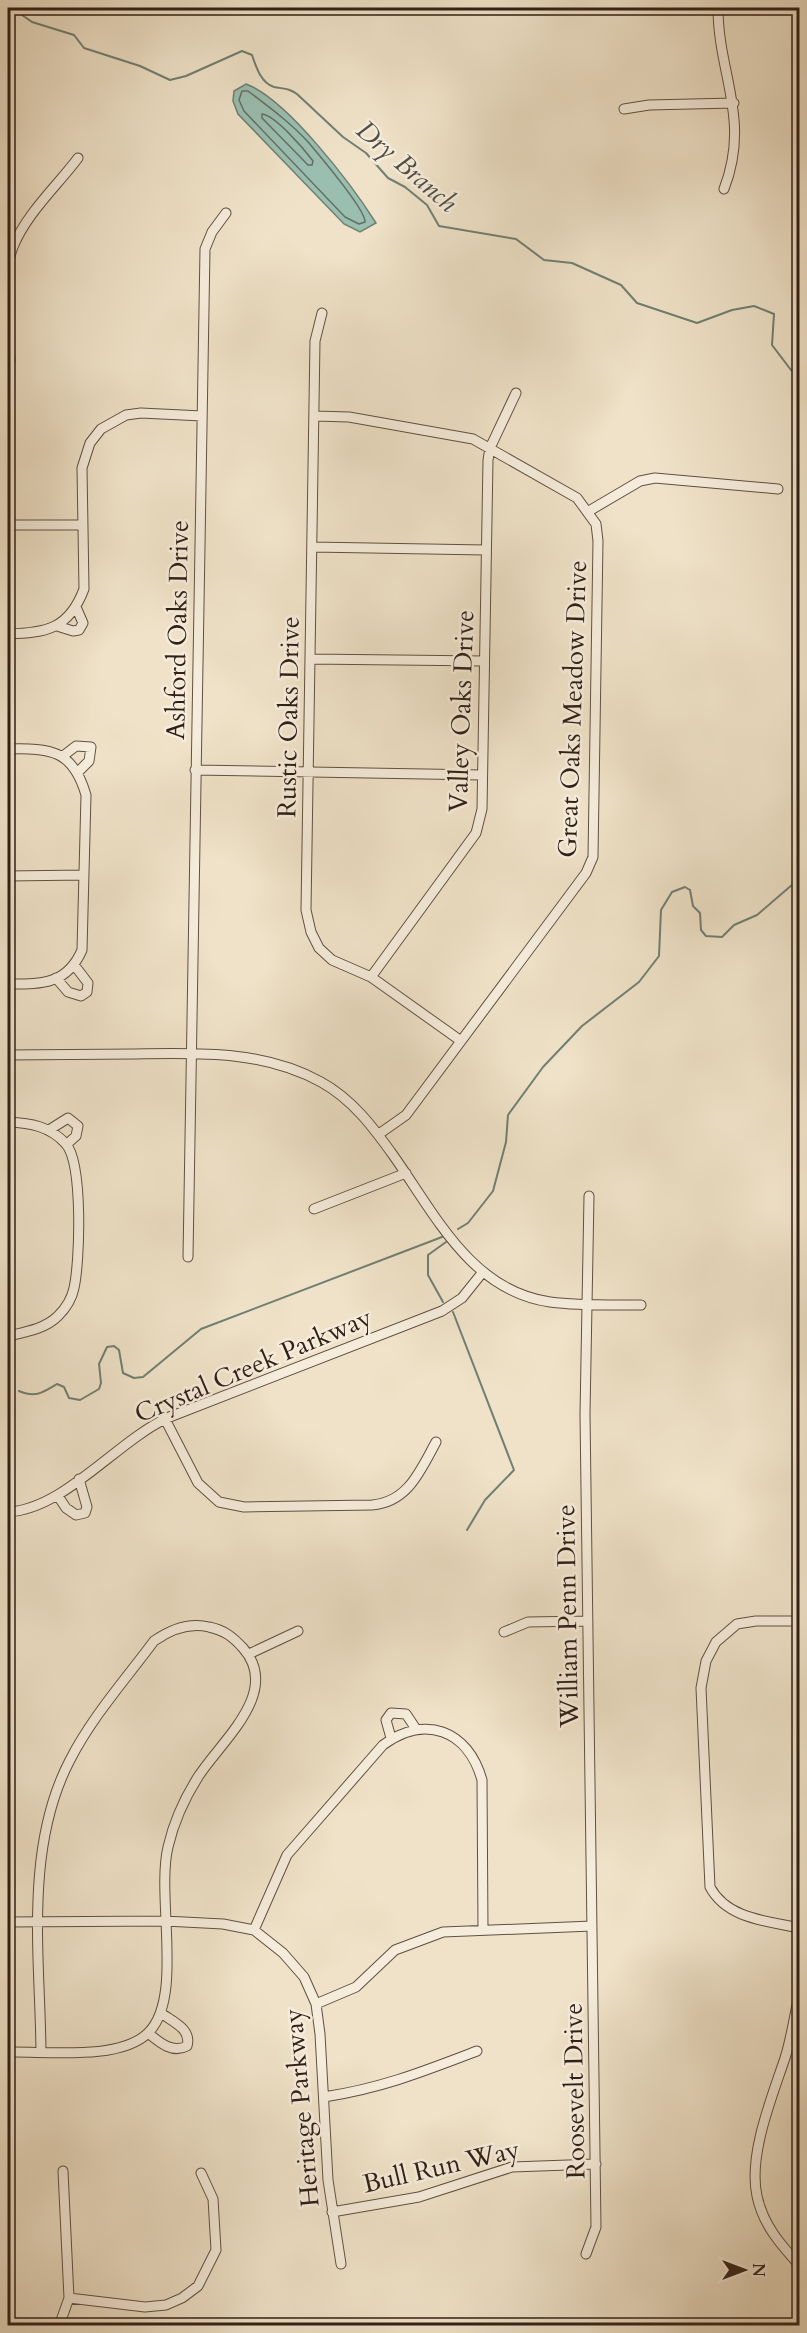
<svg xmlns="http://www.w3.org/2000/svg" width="807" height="2333" font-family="Cardo,serif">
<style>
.water{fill:#9abfb1;stroke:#707f73;stroke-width:1.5}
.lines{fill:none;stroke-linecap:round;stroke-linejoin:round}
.shore{stroke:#656f64;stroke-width:1.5}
.stream{stroke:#707f73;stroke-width:2}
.minor-casing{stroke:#605042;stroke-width:11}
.minor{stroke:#f5ecdb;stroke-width:9}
.labels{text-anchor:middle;stroke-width:5;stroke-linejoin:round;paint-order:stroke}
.street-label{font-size:26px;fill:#301f16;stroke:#f5ecdb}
.water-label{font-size:27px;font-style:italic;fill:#504f44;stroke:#f5ecdb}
</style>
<rect width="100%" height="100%" fill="#efe2c8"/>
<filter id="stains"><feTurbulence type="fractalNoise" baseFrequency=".00333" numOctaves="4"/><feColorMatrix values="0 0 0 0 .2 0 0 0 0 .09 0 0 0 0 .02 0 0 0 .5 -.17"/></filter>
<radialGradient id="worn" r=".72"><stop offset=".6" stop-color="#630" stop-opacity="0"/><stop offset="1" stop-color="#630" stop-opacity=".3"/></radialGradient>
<path class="water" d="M246,84c41,15 106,101 130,139l-16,9 -16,-8 -106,-110 -5,-13 1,-10z"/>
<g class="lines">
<path class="shore" d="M242,91h6c21,16 43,32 61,52 10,12 57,67 56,79l-6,2 -14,-7 -101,-106 -5,-11z
M262,114c13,1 42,35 51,47l-1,4h-4l-46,-47z"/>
<path class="stream" d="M12,8l20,14 42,13 10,13 56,18 30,14 16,-4 56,-25 10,4c4,12 9,28 22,32 10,2 15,1 23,7l46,43 23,16 22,25 17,9 22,18 12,21 77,13 28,21 28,3 49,22 16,18 60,20 35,-13 22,-4 20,8 -2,31 19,25 9,3
M458,1229l10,-6 25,-32 13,-49 2,-27 35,-48 39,-41 57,-44 20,-26 2,-46 11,-18 13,-5 5,3 3,16 7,7 1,17 5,6 16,1 12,-12 23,-10 43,-37
M443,1302l-15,-27v-20l18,-13
M453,1312l61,158 -29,30 -18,30
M19,1391c17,7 23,2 38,-7l7,3 5,11 11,2 19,-11 2,-6 -2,-19 8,-17 7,-1 5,4 4,23 11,5 9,-1 58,-48 241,-92"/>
<defs>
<path id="minor" d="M718,8c0,66 33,111 6,181
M624,109l25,-4 85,-2
M322,313l-7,28 -9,569 5,22 8,16 13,12 39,17 90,64
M8,371l2,-10c-1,-33 -9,-84 3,-114 13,-33 44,-61 65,-89
M315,416l34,1 124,22 104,59 19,26 2,17 -5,316 -7,16 -180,242 -27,19
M589,511l51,-30 15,-3 123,11
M8,525h75
M312,547l174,3
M57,626l16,5 6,-1 4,-7 -7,-16
M8,634c38,-1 61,-5 76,-45l-2,-121 8,-25 11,-14 25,-14 15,-2 61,3
M310,659l174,2
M8,749c43,-1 65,1 78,46l-4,155c-15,35 -41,34 -74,34
M63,756l13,-10 15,1 -2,14 -11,11
M195,770l287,5
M8,876l76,-1
M371,977l105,-144 6,-24 6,-349 2,-12 26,-55
M56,978l12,14 13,4 6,-4 1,-9 -13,-17
M8,1055c42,0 84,-1 127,-1 64,-1 128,-4 186,28 31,17 52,45 72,73 42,59 78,136 157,147 30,4 61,3 91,3
M8,1122c22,1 42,4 58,22 17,20 14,117 8,144 -2,10 -9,21 -16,28 -13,13 -33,16 -50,20
M49,1130l19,-12 10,8 -2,10 -9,8
M314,1209l92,-36
M188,1257l17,-1008 7,-17 14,-19
M165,1419l33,64 21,19 25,5 128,-2c36,-3 48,-34 64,-63
M58,1496l8,12 10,7 9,-2 2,-6 -8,-28
M8,1512c56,-3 107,-69 159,-94l275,-107 20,-13 20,-25
M800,1621h-44l-19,3 -21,18 -10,19 -5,27 9,199c17,32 57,34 90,41
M504,1632l24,-10 60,-1
M249,1654l49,-23
M391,1738l-5,-18 5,-7 15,1 10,15
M8,1922l157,-1 58,3 31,6 29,23 21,24 12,27 4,30 8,146 13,84
M254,1930l33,-75 96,-110c42,-31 85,-15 99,35l1,150
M800,1990c-5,22 -8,46 -15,68 -13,39 -37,97 -28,138 6,29 24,49 43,70
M316,2004l40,-17 39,-37 48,-18 149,-6
M148,2033c11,9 24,21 39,13 5,-17 -14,-24 -26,-33
M8,2052c39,-1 111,9 140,-19 36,-35 8,-136 20,-186 6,-26 16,-48 30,-70 23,-36 84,-85 45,-129 -10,-11 -19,-18 -34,-21 -20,-5 -38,2 -55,14 -29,39 -62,76 -84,119 -46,88 -30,196 -29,291
M324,2097c58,-9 98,-25 153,-46
M332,2212l87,-15 93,-30 84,-3
M586,2254l10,-27 -11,-813 4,-218
M69,2298l76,9 21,-2 16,-7 16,-12 18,-36 -3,-51 -12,-26
M8,2325v1
M59,2326l10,-28 -6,-127"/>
</defs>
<use href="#minor" class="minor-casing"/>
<use href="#minor" class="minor"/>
</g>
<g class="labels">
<g class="street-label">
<text transform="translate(177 630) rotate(-89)" y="9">Ashford Oaks Drive</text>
<text transform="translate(572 709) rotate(-88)" y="9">Great Oaks Meadow Drive</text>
<text transform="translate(461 711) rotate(-88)" y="9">Valley Oaks Drive</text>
<text transform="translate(288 717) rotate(-89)" y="9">Rustic Oaks Drive</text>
<text transform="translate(253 1365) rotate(-23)" y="9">Crystal Creek Parkway</text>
<text transform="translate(567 1616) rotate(-91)" y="9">William Penn Drive</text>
<text transform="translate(574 2091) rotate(-91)" y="9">Roosevelt Drive</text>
<text transform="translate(301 2108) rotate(-95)" y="9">Heritage Parkway</text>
<text transform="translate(441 2166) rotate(-13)" y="9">Bull Run Way</text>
</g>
<g class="water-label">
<text transform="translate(407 166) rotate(41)" y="9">Dry Branch</text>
</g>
</g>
<rect width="807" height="2333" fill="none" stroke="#efe2c8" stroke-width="30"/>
<rect x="9" y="9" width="789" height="2315" fill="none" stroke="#301f16" stroke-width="3"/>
<rect x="15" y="15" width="777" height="2303" fill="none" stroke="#301f16" stroke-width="1.5"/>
<g transform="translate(744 2270) rotate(90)" stroke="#f5ecdb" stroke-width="4.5" paint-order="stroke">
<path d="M0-4.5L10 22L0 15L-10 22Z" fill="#301f16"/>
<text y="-9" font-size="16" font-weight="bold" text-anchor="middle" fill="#301f16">N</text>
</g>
<rect width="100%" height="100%" filter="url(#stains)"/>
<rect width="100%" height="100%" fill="url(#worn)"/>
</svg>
